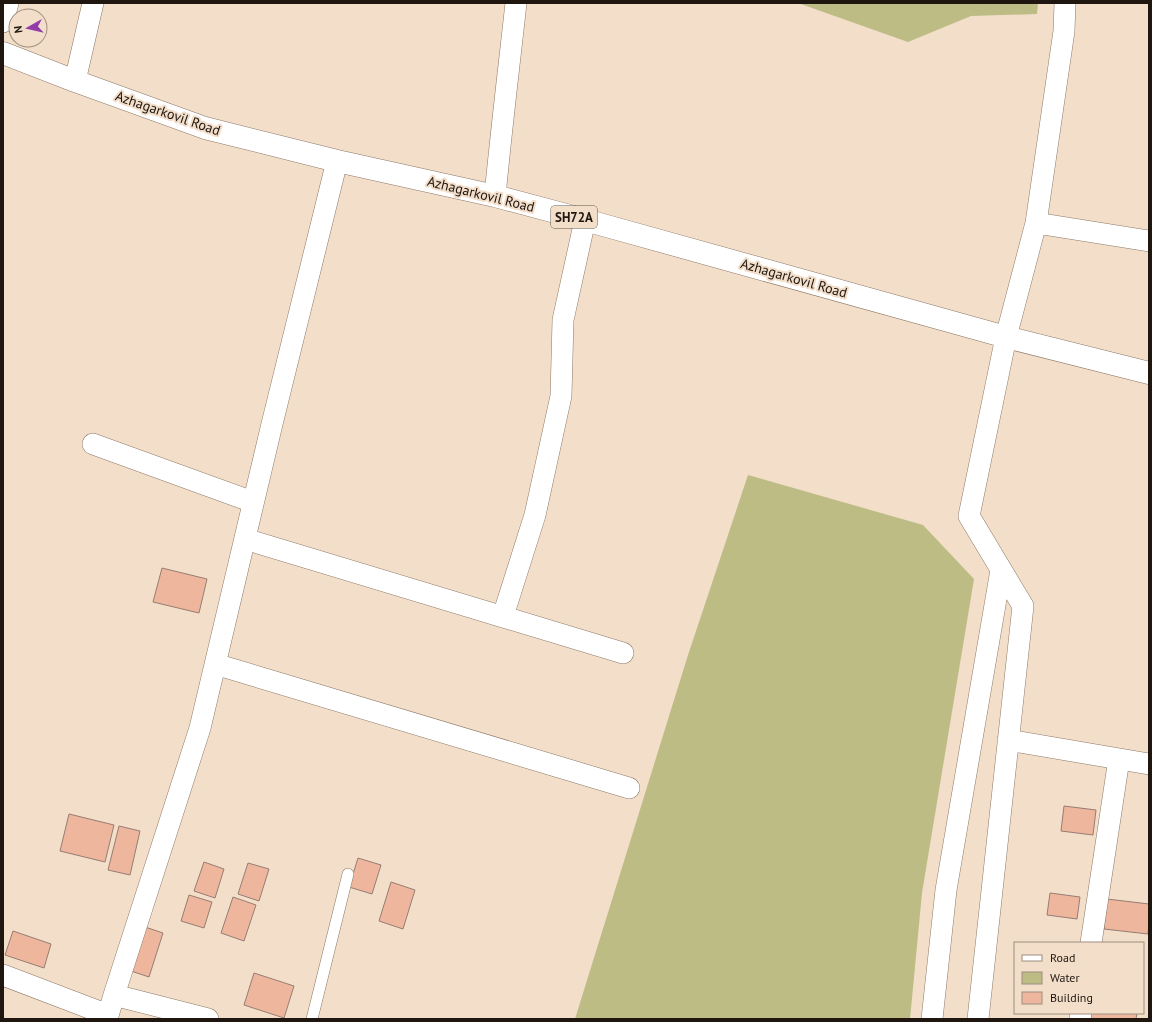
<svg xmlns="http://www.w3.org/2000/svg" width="1152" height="1022" font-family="'PT Sans',sans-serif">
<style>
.water{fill:#bcbc84}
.building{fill:#efb69e;stroke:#967d72}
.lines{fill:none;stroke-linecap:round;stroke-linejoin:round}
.service-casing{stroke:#8d7967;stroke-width:12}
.minor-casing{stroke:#8d7967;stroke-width:22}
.primary-casing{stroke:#8d7967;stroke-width:23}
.service{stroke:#fff;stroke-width:11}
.minor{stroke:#fff;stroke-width:21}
.primary{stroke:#fff;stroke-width:22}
.labels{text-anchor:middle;stroke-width:4;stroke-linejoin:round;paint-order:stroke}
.shield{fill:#f3deca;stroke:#5e5247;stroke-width:1}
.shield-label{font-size:13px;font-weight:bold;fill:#1e160f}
.street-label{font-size:14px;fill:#1e160f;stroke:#f3deca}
</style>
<rect width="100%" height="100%" fill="#f3deca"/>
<path class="water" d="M798,3h240l-1,11 -66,2 -63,26z
M748,475l175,50 51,54 -52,314 -12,126h-335l113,-364z"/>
<path class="building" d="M162,568l45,11 -8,34 -46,-11z
M1064,806l32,4 -3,25 -32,-4z
M69,814l45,11 -9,37 -45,-11z
M119,826l21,5 -10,44 -22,-5z
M358,858l23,7 -9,29 -23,-7z
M204,862l20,7 -9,29 -21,-7z
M248,863l21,6 -10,32 -21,-7z
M391,882l24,8 -12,39 -24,-8z
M1050,893l30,4 -3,22 -30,-4z
M189,895l23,7 -8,26 -23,-7z
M233,897l23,8 -12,36 -23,-8z
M1107,899l42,5v18l-1,12 -44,-5z
M142,926l21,7 -14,44 -21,-7z
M13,931l38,13 -7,24 -39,-13z
M254,973l40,13 -10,32 -40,-13z
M1091,1013h46l-1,6h-46z"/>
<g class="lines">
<defs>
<path id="service" d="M312,1019l36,-145"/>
<path id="minor" d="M3,22l5,-19
M75,81l18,-78
M495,196c6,-64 14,-129 21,-193
M1036,223l113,18
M93,444l160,58
M245,539l378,114
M503,616l32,-101 26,-119 2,-76 22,-100
M215,664l414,124
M1008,740l141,24
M1091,943l28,-184
M3,975l105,40
M114,995l94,24
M107,1019l7,-24 86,-267 72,-304 65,-263
M932,1019l14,-129 55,-320
M978,1019l45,-413 -54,-90 37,-179 30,-114 28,-192 1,-28
M1080,1019l1,-6"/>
<path id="primary" d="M3,53l72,28 130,47 132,33 158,35 90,24 421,117 143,36"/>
</defs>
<use href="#service" class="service-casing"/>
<use href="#minor" class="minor-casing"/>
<use href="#primary" class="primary-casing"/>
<use href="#service" class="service"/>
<use href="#minor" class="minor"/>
<use href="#primary" class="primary"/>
</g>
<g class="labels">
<rect class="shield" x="551" y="206" width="46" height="22" rx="3"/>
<g class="shield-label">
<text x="574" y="222">SH72A</text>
</g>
<g class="street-label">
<text transform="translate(168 113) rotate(19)" y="5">Azhagarkovil Road</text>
<text transform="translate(481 194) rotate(14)" y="5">Azhagarkovil Road</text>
<text transform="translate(794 278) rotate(16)" y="5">Azhagarkovil Road</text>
</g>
</g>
<rect width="1152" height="1022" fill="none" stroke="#1e160f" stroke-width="8"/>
<rect x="1014" y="942" width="130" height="72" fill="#f3deca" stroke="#9e8e7f"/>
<rect x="1022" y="955" width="20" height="6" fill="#ffffff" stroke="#9e8e7f"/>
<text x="1050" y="962" font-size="12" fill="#1e160f">Road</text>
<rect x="1022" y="972" width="20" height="12" fill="#bcbc84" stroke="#9e8e7f"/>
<text x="1050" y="982" font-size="12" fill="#1e160f">Water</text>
<rect x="1022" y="992" width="20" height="12" fill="#efb69e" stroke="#9e8e7f"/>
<text x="1050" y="1002" font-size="12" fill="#1e160f">Building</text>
<g transform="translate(28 28) rotate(262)"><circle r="19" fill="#f3deca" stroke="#9e8e7f"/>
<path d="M0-3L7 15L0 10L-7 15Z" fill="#923ca9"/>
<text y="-6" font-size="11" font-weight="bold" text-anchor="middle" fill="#1e160f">N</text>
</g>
</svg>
